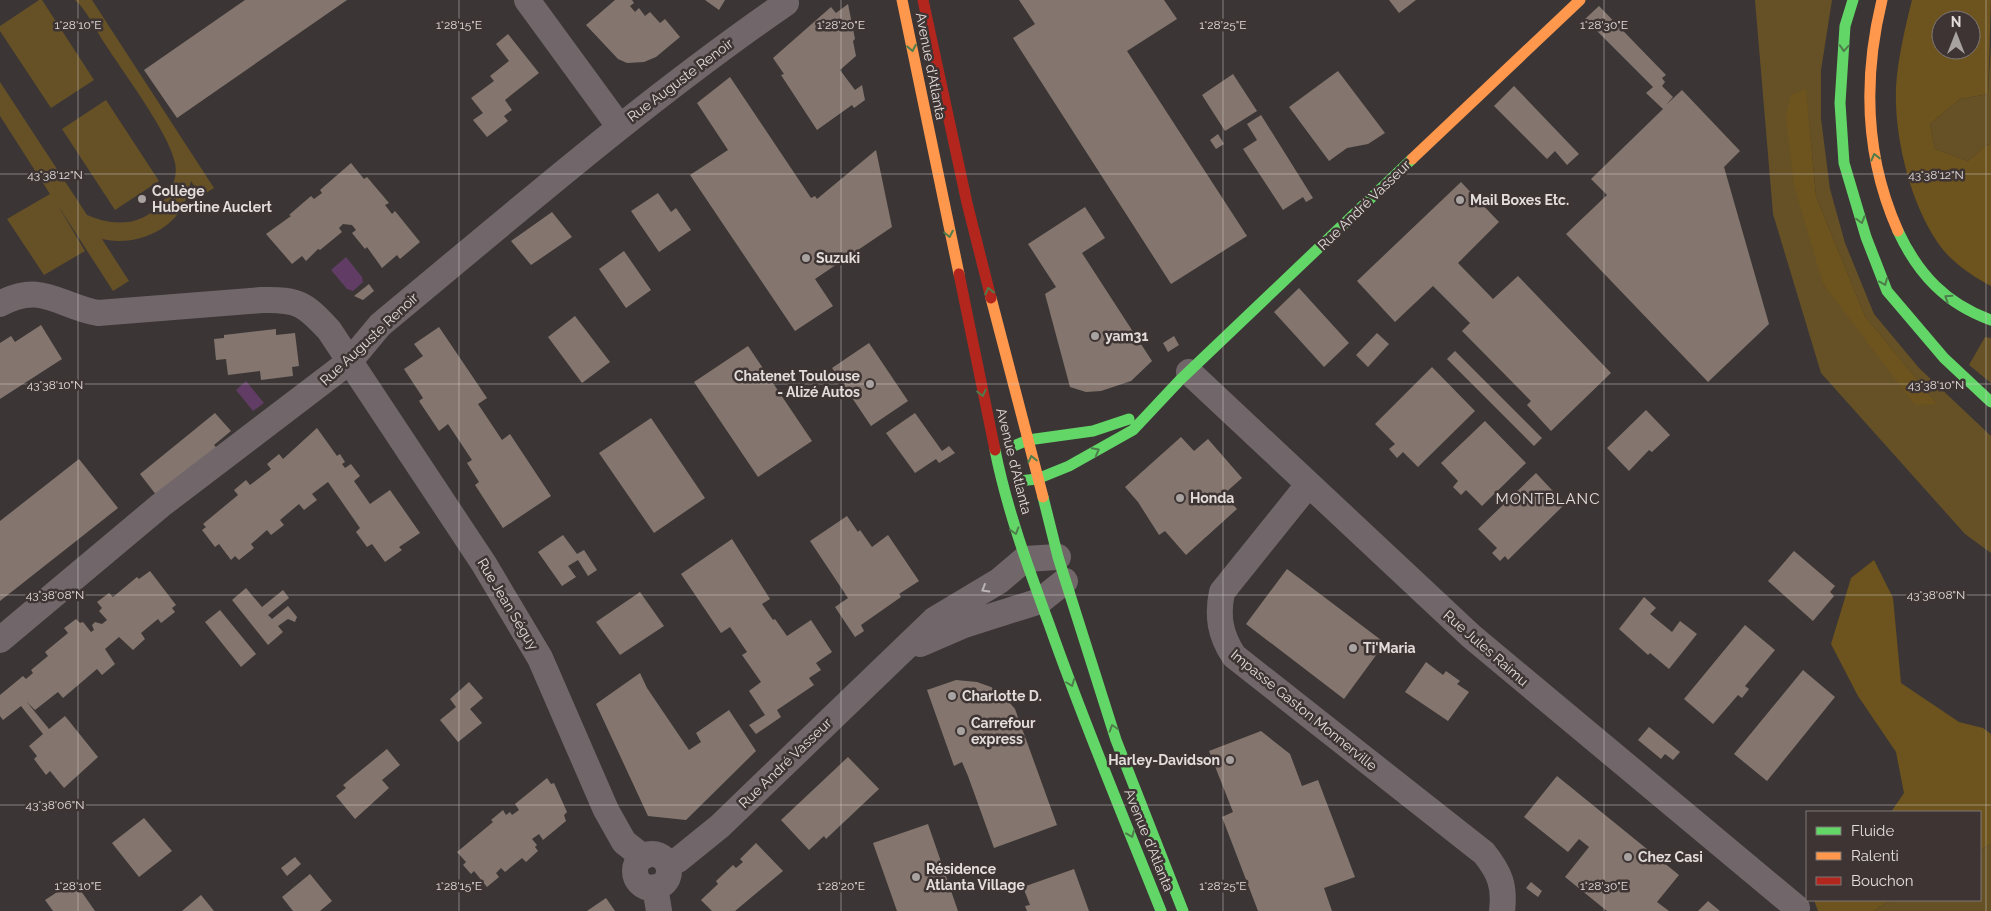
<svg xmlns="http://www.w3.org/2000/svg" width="1991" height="911" font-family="Raleway,sans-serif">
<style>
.green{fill:#665126;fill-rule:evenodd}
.forest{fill:#6d531d;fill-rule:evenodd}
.water{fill:#613d65}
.building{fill:#84766e}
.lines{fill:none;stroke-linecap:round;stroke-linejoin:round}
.street{stroke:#71676b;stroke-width:26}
.fast{stroke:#63d668;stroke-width:11}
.slow{stroke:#ff974d;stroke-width:11}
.jam{stroke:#b3261e;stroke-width:11}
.oneway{stroke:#4e7d4b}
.oneway2{stroke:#bab3b4}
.ticks{fill:none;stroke:#e2dcdb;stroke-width:1;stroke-opacity:0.45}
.poi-dot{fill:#a8a2a1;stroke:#3d3433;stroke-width:2}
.labels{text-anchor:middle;stroke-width:5;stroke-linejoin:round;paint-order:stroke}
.street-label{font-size:14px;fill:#e2dcdb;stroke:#3d3433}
.poi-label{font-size:14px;font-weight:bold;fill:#e2dcdb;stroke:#3d3433;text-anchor:start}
.neighbourhood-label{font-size:15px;letter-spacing:1px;fill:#e2dcdb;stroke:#3d3433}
.ticks-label{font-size:12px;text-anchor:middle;fill:#e2dcdb;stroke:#3d3433;stroke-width:5;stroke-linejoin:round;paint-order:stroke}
</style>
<rect width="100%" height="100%" fill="#3b3635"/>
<path class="green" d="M39,0h3l52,80 -43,28 -51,-77v-5z
M75,0h17l122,188 -13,8 -10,-15c-2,8 -4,17 -8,25 -15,28 -52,40 -81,33l27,42 -16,10 -56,-87 28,47 -41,24 -37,-56 43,-25 -50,-78v-34l87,133c20,9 46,12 65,-3 14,-11 27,-30 23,-49 -6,-30 -52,-91 -70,-119 -9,-13 -18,-34 -30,-44z
M1755,0h77l-11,70v49l9,70 15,54 29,71 45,54 72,68v117l-26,-19 -144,-161 -48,-159zM1806,89l10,107 49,120 71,87 -113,-119z
M1991,43v101l-5,1 -18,16 -33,-12 -5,-25 30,-25 28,-5z
M106,100l53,81 -44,29 -53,-81z
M1985,337l6,1v45l-22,-18z
M1991,844v67h-117l17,-11h89v-50z"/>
<path class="forest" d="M1912,0h79l-3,94 -28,5 -30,25 5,25 33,12 18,-16 5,-1v142c-19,-10 -40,-24 -53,-43 -28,-41 -44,-106 -42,-156 2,-29 9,-59 16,-87zM1941,20h30v30h-30z
M1806,89l10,107 49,120 72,88 -22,1 -92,-121 -29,-99 -8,-68 5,-22z
M1874,560l19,38 8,85 58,39 24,6 8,6v110l-11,6v-38h-89l13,-19 -8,-41 -38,-56 -27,-52 20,-66z
M1814,900h77l-17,11h-56z"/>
<path class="water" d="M346,257l16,20 1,5 -10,9 -6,-2 -16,-19z
M246,381l18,22 -11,8 -17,-21z"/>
<path class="building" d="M245,0h102l-170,118 -33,-48z
M615,0h17l2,3 -4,3 5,6 4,-4 6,8 5,-4 10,11 5,-4 15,18 -24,20 -12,5 -17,1 -9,-4 -32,-34z
M705,0h20l-6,10z
M1019,0h145l13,19 -50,32 120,185 -76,48 -158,-246 22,-14z
M1389,0h27l-17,13z
M848,4l7,35 -2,2 3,15 -16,14 15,20 7,-5 3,15 -11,8 -2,-3 -35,25 -36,-55 3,-1 -11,-16 58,-51 5,6z
M1599,6l67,69 -4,3 3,4 -3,4 11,11 -7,8 16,-15 58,61 -16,16 45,157 -61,58 -142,-148 41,-39 -16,-16 72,-70 -17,-16 7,-6 -68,-68z
M508,34l31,39 -34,27 7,10 -8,6 4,5 -21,16 -14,-17 10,-7 -12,-15 23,-17 -4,-5 19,-15 -13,-17z
M1338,71l47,62 -17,11 -21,4 -18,13 -40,-54z
M1233,74l24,37 -32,20 -23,-36z
M730,77l81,121 4,-2 2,3 59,-49 16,77 -77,52 18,27 -38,25 -105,-156 38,-25 -31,-47z
M1514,86l65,68 -12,11 -12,-14 -8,8 -53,-53z
M1261,115l52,83 -7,4 -3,-5 -20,13 -40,-61 14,-9 -10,-16z
M1218,134l6,10 -8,5 -6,-9z
M351,163l13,16 3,-2 22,26 -4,2 7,9 3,-3 25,31 -20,17 -3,-4 -15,13 -15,-21 -2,2 -13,-16 4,-3 -4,-5 -9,-1 -4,4 3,4 -22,18 -2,-1 -12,12 -4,-5 -10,8 -26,-30 25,-18 -2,-1 22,-19 3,3 8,-6 -2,-3z
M1461,182l38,40 -41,41 35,36 25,-23 93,97 -60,58 -24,-26 4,-4 -69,-70 8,-8 -37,-37 -38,36 -38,-41z
M658,193l13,19 5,-4 15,22 -32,22 -28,-41z
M1085,207l20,31 -23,15 70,108 -21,20 -30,10 -15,1 -16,-5 -25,-93 11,-7 -28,-43z
M552,212l20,25 -41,28 -20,-24z
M624,251l27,39 -25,18 -27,-39z
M369,284l5,7 -11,9 -9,-4z
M1299,288l50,55 -25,24 -50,-55z
M575,316l35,46 -28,21 -34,-46z
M41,325l21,34 -62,40v-56l11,-7 4,6z
M439,327l48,71 -9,6 24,36 8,-6 41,62 -48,32 -28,-43 4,-3 -12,-19 5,-3 -24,-36 -9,7 -20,-30 4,-3 -19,-29 19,-13 -9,-12z
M276,329v6l19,-2 4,33 -7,1 1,9 -32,4 -1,-9 -32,4 -2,-16 -10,1 -2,-21 10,-1v-3z
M1377,333l12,11 -21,23 -12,-12z
M1174,336l5,9 -11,7 -5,-9z
M869,343l39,58 -37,25 -39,-58z
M748,346l64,95 -54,36 -64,-95z
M1455,351l87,87 -8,8 -87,-87z
M1432,367l43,44 -57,56 -15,-15 -6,6 -8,-9 6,-5 -20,-20z
M1646,410l24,25 -18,17 -3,-2 -20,21 -22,-23z
M215,413l16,18 -17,14 3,3 -60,48 -17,-22z
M915,413l27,38 7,-5 6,7 -16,10 -3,-4 -21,14 -29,-40z
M651,418l54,80 -51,35 -55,-80z
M1485,421l41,42 -44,43 -16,-16 -5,5 -8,-8 5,-6 -17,-18z
M317,428l20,28 3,-2 5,8 -3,2 3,4 6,-4 9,12 -6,5 16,23 20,-14 30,43 -21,14 3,3 -17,12 -13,-18 -5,3 -11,-15 4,-4 -32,-46 -16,12 5,6 -13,10 -5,-6 -19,16 4,5 -13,10 -4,-5 -16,14 3,4 -15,12 -4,-4 -4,4 -12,-16 -4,3 -13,-17 4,-3 -3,-3 35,-29 -4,-5 12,-10 4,5 21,-16 -4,-5 12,-10 4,5z
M1181,437l13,14 14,-12 34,39 -18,16 13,15 -51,46 -21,-24 -6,4 -21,-33 -13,-15z
M79,459l39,49 -118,93v-80z
M1536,473l29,31 -57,56 -3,-4 -5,5 -8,-8 5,-5 -19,-19z
M847,516l11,16 2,-2 12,17 16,-12 31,46 -20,13 2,3 -40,28 3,6 -9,6 -20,-30 13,-9 -38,-57z
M563,535l14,19 7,-4 13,20 -9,6 -10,-16 -10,6 8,11 -14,9 -24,-34z
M732,539l38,60 -8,5 11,16 2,-1 12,17 24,-16 21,32 -16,11 5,7 -12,8 5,7 -37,25 4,7 -25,17 -7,-9 16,-10 -16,-24 12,-9 -19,-27 5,-3 -17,-25 -9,6 -40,-59z
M1794,551l41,35 -5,6 4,4 -21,25 -45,-40z
M1287,569l98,74 -41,56 -98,-75z
M150,571l26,34 -4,3 3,4 -14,11 -3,-4 -17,14 4,6 -12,11 -14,-13 -14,12 10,15 -13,11 -5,-6 -34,29 -5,-6 -23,18 -9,-9 23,28 16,-13 33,41 -34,31 -14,-17 -4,4 -12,-16 3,-3 -8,-10 14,-12 -22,-28 -18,14 -3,-4v-21l23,-19 3,3 7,-6 -2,-3 17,-14 -3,-4 23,-19 -4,-5 12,-9 4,4 3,-1 8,10 3,-2 -2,-5 3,-3 7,2 5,-4 -8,-9 3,-3 -5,-6 12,-9 4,4 24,-20 2,2z
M246,588l16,19 21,-17 6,8 -21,17 4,4 16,-13 9,11 -2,5 -7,-3 -10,7 5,6 -15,13 -36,-45z
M640,592l24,34 -44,29 -24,-33z
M1644,597l12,11 -6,6 22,18 8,-11 17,13 -28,35 -19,-16 -2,2 -29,-26z
M220,610l36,44 -15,13 -36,-45z
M1745,625l30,25 -30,36 4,3 -7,9 -4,-3 -25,29 -29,-25z
M1426,662l17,13 3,-4 14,10 -3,3 12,8 -21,29 -43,-29z
M1803,670l32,27 -68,84 -33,-27z
M640,673l7,15 42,62 12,-8 -5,-9 33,-23 27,41 -70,69 -38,-4 -52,-112z
M956,680l21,2 14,5 13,9 11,13 42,116 -63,23 -26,-72 -6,-14 -8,4 -27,-76z
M469,682l14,16 -13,11 12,14 -24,19 -18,-22 16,-13 -6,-8z
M1649,727l31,25 -7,8 -8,-6 -4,5 -23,-19z
M1261,731l29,23 12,32 16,-6 37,97 -31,11 8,23h-74l-36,-94 11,-5 -24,-61z
M387,749l13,16 -18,15 7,8 -34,31 -19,-23 10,-8 -3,-3z
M848,757l31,32 -53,50 -2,-3 -15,14 -28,-30z
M1557,776l122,99 -22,27 12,9h-62l-42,-34 24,-30 -10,-8 -11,13 -44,-35z
M547,778l4,6 3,-1 13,29 -3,3 2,6 -23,19 -4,-6 -7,5 5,6 -2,2 3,4 -12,11 -4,-4 -17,14 -4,-4 -5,5 3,4 -12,10 -13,-16 -3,3 -8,-9 3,-3 -9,-10 36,-30 -2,-2 12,-10 3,5 4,-3 2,3 7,-5 -4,-6z
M144,818l28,33 -33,26 -27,-34z
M928,824l30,87h-61l-24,-68z
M756,843l27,28 -48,40h-23l-11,-11 17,-16 -2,-3 17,-16 3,3 7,-6 -3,-3z
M295,857l6,7 -14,12 -6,-8z
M1074,869l15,42h-62l-2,-5 5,-1 -7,-18z
M310,874l22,27 -12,10h-27l-11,-14z
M74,881l21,30h-42l-8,-11z
M1531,882l11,9 -4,6 -12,-9z
M201,895l13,16h-32z
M606,898l9,13h-28z
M1708,901l12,10h-22z"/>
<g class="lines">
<path class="street" d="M527,0l92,126
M0,304c41,-23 59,2 98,9l164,-13c36,-1 43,4 67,30l155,234 56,94 66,152 18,32 19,15
M1189,372l282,264 326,272
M1308,485l-86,107c-5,24 -2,43 12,64l250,197c16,20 21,33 18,58
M0,640l161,-135 189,-144 30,-36c133,-110 264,-224 406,-322
M920,644l44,-19 76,-24 25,-20
M635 871a17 17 0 1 1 34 0a17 17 0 1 1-34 0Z
M667,863l11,-3 42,-34 214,-206 65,-39 26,-22 33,-2
M655,887l4,24"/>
<path class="fast" d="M1853,0l-8,26 -5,77 4,60 22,74 21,54 57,67 47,44
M1898,231c20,43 48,73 93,89
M1011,447l17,-7 65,-9 36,-12
M995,450c12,60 33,117 54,174 34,97 74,192 112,287
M1019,481l18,-2 32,-13 64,-36 47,-50 232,-221
M1043,497l15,60 58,183 67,171"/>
<path class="slow" d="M902,0l57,274
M1882,0c-19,78 -17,157 16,231
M1412,159l168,-159
M991,298l52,199"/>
<path class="jam" d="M923,0l44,203 24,95
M959,274l36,176"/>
</g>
<defs><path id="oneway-chevron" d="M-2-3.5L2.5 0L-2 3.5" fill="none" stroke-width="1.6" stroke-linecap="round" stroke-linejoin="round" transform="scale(1.25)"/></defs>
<g class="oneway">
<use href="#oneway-chevron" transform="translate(912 48) rotate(79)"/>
<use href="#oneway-chevron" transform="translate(1844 48) rotate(94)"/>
<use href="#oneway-chevron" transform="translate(1875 157) rotate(-104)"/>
<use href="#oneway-chevron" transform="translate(1861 220) rotate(74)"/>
<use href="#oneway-chevron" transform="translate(949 234) rotate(79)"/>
<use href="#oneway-chevron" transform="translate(1884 282) rotate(68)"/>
<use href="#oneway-chevron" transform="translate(989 291) rotate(-104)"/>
<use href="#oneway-chevron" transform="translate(1948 298) rotate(-147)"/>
<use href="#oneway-chevron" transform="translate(982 393) rotate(78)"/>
<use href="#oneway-chevron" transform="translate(1096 451) rotate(-28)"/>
<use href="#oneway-chevron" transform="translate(1032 459) rotate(-103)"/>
<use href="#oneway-chevron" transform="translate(1015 531) rotate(73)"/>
<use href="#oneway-chevron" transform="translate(1071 683) rotate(69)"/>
<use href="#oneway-chevron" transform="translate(1113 728) rotate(-108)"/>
<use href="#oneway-chevron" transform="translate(1131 834) rotate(68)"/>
</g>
<use class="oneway2" href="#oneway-chevron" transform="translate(985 589) rotate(150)"/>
<path class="ticks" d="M78,0v911M459,0v911M841,0v911M1223,0v911M1604,0v911M1986,0v911M0,174h1991M0,384h1991M0,595h1991M0,805h1991"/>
<g class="poi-dot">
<circle cx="142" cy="199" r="5"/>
<circle cx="1460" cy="200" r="5"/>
<circle cx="806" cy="258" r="5"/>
<circle cx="1095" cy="336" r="5"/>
<circle cx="870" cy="384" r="5"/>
<circle cx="1180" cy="498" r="5"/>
<circle cx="1353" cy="648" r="5"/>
<circle cx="952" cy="696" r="5"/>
<circle cx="961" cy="731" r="5"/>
<circle cx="1230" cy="760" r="5"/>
<circle cx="1628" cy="857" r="5"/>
<circle cx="916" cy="877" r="5"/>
</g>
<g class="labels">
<g class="street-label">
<text transform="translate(931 66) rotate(79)" y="5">Avenue d'Atlanta</text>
<text transform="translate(680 80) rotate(-37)" y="5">Rue Auguste Renoir</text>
<text transform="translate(1364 205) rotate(-44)" y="5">Rue André Vasseur</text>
<text transform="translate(369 339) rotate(-43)" y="5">Rue Auguste Renoir</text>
<text transform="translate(1014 461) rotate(76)" y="5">Avenue d'Atlanta</text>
<text transform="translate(508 604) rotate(59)" y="5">Rue Jean Séguy</text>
<text transform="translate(1486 648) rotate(41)" y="5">Rue Jules Raimu</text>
<text transform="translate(1304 710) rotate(39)" y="5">Impasse Gaston Monnerville</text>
<text transform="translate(785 763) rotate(-44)" y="5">Rue André Vasseur</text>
<text transform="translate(1149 840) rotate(68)" y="5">Avenue d'Atlanta</text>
</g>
<g class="poi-label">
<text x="152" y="196">Collège<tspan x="152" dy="16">Hubertine Auclert</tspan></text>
<text x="1470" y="205">Mail Boxes Etc.</text>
<text x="816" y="263">Suzuki</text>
<text x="1105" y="341">yam31</text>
<text x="860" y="381" text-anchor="end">Chatenet Toulouse<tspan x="860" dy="16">- Alizé Autos</tspan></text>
<text x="1190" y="503">Honda</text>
<text x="1363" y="653">Ti'Maria</text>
<text x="962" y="701">Charlotte D.</text>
<text x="971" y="728">Carrefour<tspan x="971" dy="16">express</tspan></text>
<text x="1220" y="765" text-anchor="end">Harley-Davidson</text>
<text x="1638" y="862">Chez Casi</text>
<text x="926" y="874">Résidence<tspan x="926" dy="16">Atlanta Village</tspan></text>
</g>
<g class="neighbourhood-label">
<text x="1548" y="504">MONTBLANC</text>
</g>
</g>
<g class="ticks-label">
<text x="78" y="29">1°28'10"E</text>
<text x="459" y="29">1°28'15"E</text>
<text x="841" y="29">1°28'20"E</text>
<text x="1223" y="29">1°28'25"E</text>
<text x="1604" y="29">1°28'30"E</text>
<text x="55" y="179">43°38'12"N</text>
<text x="1936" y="179">43°38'12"N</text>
<text x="55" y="389">43°38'10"N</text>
<text x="1936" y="389">43°38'10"N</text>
<text x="55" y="599">43°38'08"N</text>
<text x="1936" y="599">43°38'08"N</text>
<text x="55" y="809">43°38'06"N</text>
<text x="78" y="890">1°28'10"E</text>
<text x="459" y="890">1°28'15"E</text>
<text x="841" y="890">1°28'20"E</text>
<text x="1223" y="890">1°28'25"E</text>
<text x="1604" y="890">1°28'30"E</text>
</g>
<rect x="1806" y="811" width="175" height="90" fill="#3d3433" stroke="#7f7776"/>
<rect x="1816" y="827" width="25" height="8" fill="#63d668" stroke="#7f7776"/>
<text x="1851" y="836" font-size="15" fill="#e2dcdb">Fluide</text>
<rect x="1816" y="852" width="25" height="8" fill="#ff974d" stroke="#7f7776"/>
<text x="1851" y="861" font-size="15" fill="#e2dcdb">Ralenti</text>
<rect x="1816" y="877" width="25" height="8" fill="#b3261e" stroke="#7f7776"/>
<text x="1851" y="886" font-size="15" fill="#e2dcdb">Bouchon</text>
<g transform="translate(1956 35)"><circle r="24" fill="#3d3433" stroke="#7f7776"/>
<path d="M0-4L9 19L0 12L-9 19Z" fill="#a8a2a1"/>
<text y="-8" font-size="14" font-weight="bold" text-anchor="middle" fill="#e2dcdb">N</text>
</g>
</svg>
